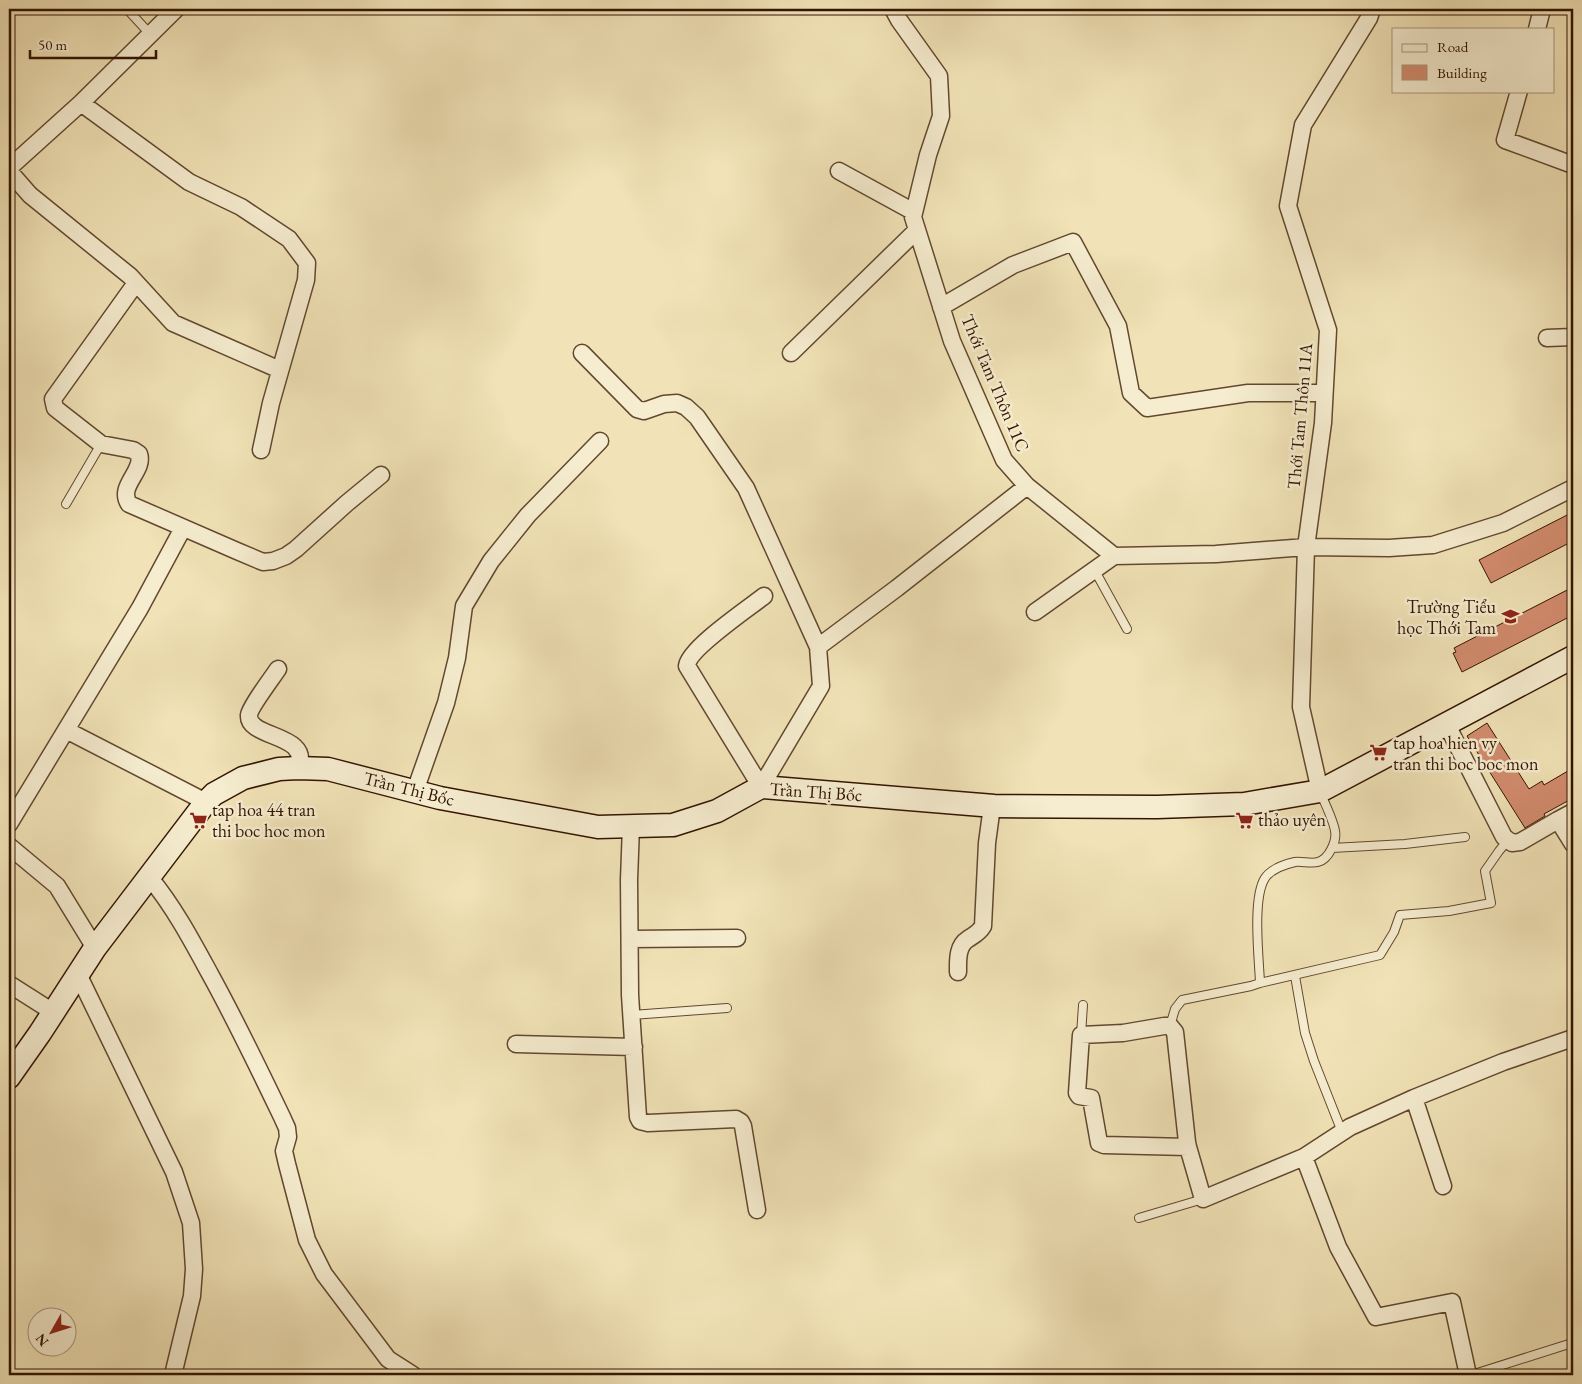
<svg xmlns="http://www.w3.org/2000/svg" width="1582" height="1384" font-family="'EB Garamond',serif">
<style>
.building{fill:#d38c6e;stroke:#331402}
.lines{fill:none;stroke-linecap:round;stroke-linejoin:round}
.lane-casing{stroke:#62482f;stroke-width:10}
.street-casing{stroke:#62482f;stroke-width:19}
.secondary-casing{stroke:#331402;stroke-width:25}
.lane{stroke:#f6edd0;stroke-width:8}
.street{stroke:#f6edd0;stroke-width:16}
.secondary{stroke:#f6edd0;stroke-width:22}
.labels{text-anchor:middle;stroke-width:5;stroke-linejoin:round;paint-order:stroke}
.street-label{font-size:18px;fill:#331402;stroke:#f6edd0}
.poi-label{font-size:18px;fill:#331402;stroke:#f6edd0;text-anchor:start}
</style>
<rect width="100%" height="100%" fill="#f1e3b7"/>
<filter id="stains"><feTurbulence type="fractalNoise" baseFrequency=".004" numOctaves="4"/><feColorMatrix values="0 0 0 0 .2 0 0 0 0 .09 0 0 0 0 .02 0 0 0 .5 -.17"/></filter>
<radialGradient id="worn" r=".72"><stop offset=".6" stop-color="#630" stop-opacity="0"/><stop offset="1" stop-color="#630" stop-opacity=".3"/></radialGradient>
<path class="building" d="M1573,512v29l-82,42 -12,-23z
M1573,587v28l-111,57 -9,-19 3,-1 -2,-4z
M1487,723l42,66 13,-8 2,4 29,-17v30l-29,16 1,2 -20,12 -58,-92z"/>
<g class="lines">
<defs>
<path id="lane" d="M127,9l23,25
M66,504l35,-60
M1094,569l33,60
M1332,848l73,-4 60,-7
M1295,976l10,57 9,28 28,71
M1260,983l120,-28 14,-23 6,-17 49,-4 42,-8 -6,-32 14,-20 9,-11
M632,1015l95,-7
M1170,1026l5,-17 7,-9 69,-14 9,-3c-1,-25 -8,-85 5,-105 6,-9 21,-14 30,-16 7,-1 16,2 23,0 11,-3 19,-21 17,-31 -1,-9 -11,-30 -15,-39
M1081,1035l2,-30
M1139,1218l64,-19
M1471,1375l101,-32"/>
<path id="street" d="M893,9l6,11 40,56 2,40 -13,39 -15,62 39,124 52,119 23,26 87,70 102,-2 90,-7 83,1 44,-3 70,-22 70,-35
M1537,29l5,-20
M1519,91l-14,49 68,25
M81,103l108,79 52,25 48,32 18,24 -1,17 -35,123 -10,47
M9,168l72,-65 95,-94
M9,171l21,24 100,81 43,47 107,47
M839,171l75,41
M136,283l-83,116 2,9 46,36 32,6 6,4c6,17 -22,32 -10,50l108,47 26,11 10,-1 13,-5 10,-7 51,-46 34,-28
M941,307l72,-42 60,-23 45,84 13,67 16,15 101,-15h76
M1547,338l26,-1
M582,353l55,56 7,2 20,-7 13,-1 9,4 11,10 49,71 72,159 3,39 -60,101 -74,-121c1,-17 62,-58 77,-70
M791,353l126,-123
M183,528l-43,80 -74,122 140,72
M1035,612l79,-56
M818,647l79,-59 130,-102
M278,669c-6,9 -28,38 -29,46 -2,24 63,18 49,53
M1447,725l57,112 8,6 8,-1 38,-22 15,24
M415,791l31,-88 11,-45 7,-52 27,-45 37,-46 72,-74
M1320,791l-19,-84 5,-160 17,-124 5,-93 -40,-124 15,-81 66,-107 3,-9
M1558,820l15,-8
M9,824l57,-94
M631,826l-2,54 1,115 8,122 2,4 8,2 88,-4 5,3 2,4 14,84
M9,846l48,40 38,62
M150,878c24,29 42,63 60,96 26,47 49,95 72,143l5,11 1,9 -4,14 3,13 20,76 17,34 64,85 25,16
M630,939l107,-1
M958,972c0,-12 -1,-26 10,-33 6,-4 11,-6 15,-13l4,-83 5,-37
M78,974l96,198 17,51 3,46 -2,27 -19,79
M9,984l44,28
M516,1044l118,3
M1414,1098l29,88
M1188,1147l-84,-2 -5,-2 -8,-45 -12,-2 -2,-3 4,-58 42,-2 41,-7h6l5,6 12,110 1,5 15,52 101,-42
M1468,1375l-16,-73 -76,15 -38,-70 -34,-90 46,-30 64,-29 89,-36 70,-24"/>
<path id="secondary" d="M9,1077l31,-44 55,-85 111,-146 8,-8 29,-16 36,-9 19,-1 30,1 112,29 158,29 75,-2 44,-14 44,-24 233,19 163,1 87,-3 76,-13 253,-134"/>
</defs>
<use href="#lane" class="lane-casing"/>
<use href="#street" class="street-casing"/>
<use href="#secondary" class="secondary-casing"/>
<use href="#lane" class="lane"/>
<use href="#street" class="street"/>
<use href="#secondary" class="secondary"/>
</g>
<defs>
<symbol id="school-bare" viewBox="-9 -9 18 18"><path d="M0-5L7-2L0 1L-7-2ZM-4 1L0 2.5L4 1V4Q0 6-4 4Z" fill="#8f2418" stroke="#f6edd0" stroke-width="2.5" paint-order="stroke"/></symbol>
<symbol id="supermarket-bare" viewBox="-9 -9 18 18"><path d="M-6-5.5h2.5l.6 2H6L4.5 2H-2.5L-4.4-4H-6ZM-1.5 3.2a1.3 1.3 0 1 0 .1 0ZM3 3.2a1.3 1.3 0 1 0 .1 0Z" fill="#8f2418" stroke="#f6edd0" stroke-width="2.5" paint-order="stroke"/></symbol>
</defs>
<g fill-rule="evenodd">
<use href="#school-bare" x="1498" y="604" width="25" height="25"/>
<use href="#supermarket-bare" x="1366" y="740" width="25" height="25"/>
<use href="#supermarket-bare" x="186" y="808" width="25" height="25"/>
<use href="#supermarket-bare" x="1232" y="808" width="25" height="25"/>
</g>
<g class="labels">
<g class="street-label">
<text transform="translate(995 383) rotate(67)" y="6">Thới Tam Thôn 11C</text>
<text transform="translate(1300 416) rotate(-85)" y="6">Thới Tam Thôn 11A</text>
<text transform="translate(409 789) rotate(14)" y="6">Trần Thị Bốc</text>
<text transform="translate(816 792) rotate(4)" y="6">Trần Thị Bốc</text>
</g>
<g class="poi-label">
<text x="1496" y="613" text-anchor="end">Trường Tiểu<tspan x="1496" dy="21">học Thới Tam</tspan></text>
<text x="1393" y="749">tap hoa hien vy<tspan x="1393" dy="21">tran thi boc boc mon</tspan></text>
<text x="212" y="816">tap hoa 44 tran<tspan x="212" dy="21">thi boc hoc mon</tspan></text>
<text x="1258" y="826">thảo uyên</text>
</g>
</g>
<rect width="1582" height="1384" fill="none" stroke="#f1e3b7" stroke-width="30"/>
<rect x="10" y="10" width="1562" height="1364" fill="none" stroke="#331402" stroke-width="2.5"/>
<rect x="15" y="15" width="1552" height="1354" fill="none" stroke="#331402"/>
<rect x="1392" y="28" width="162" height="65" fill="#f6edd0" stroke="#a8967e"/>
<rect x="1402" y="44" width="25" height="8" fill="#f6edd0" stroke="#a8967e"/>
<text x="1437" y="52" font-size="15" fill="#331402">Road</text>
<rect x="1402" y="65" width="25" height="15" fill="#d38c6e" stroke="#a8967e"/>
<text x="1437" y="78" font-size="15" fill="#331402">Building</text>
<g transform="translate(52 1332) rotate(231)"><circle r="24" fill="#f6edd0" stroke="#a8967e"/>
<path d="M0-4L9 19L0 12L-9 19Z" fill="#8f2418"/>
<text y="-8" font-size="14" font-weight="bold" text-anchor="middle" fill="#331402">N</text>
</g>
<path d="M30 50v8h126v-8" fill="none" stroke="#331402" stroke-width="2.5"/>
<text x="38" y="50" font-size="15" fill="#331402" stroke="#f6edd0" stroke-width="4" paint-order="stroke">50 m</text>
<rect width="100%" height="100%" filter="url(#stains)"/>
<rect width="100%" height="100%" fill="url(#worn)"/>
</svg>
